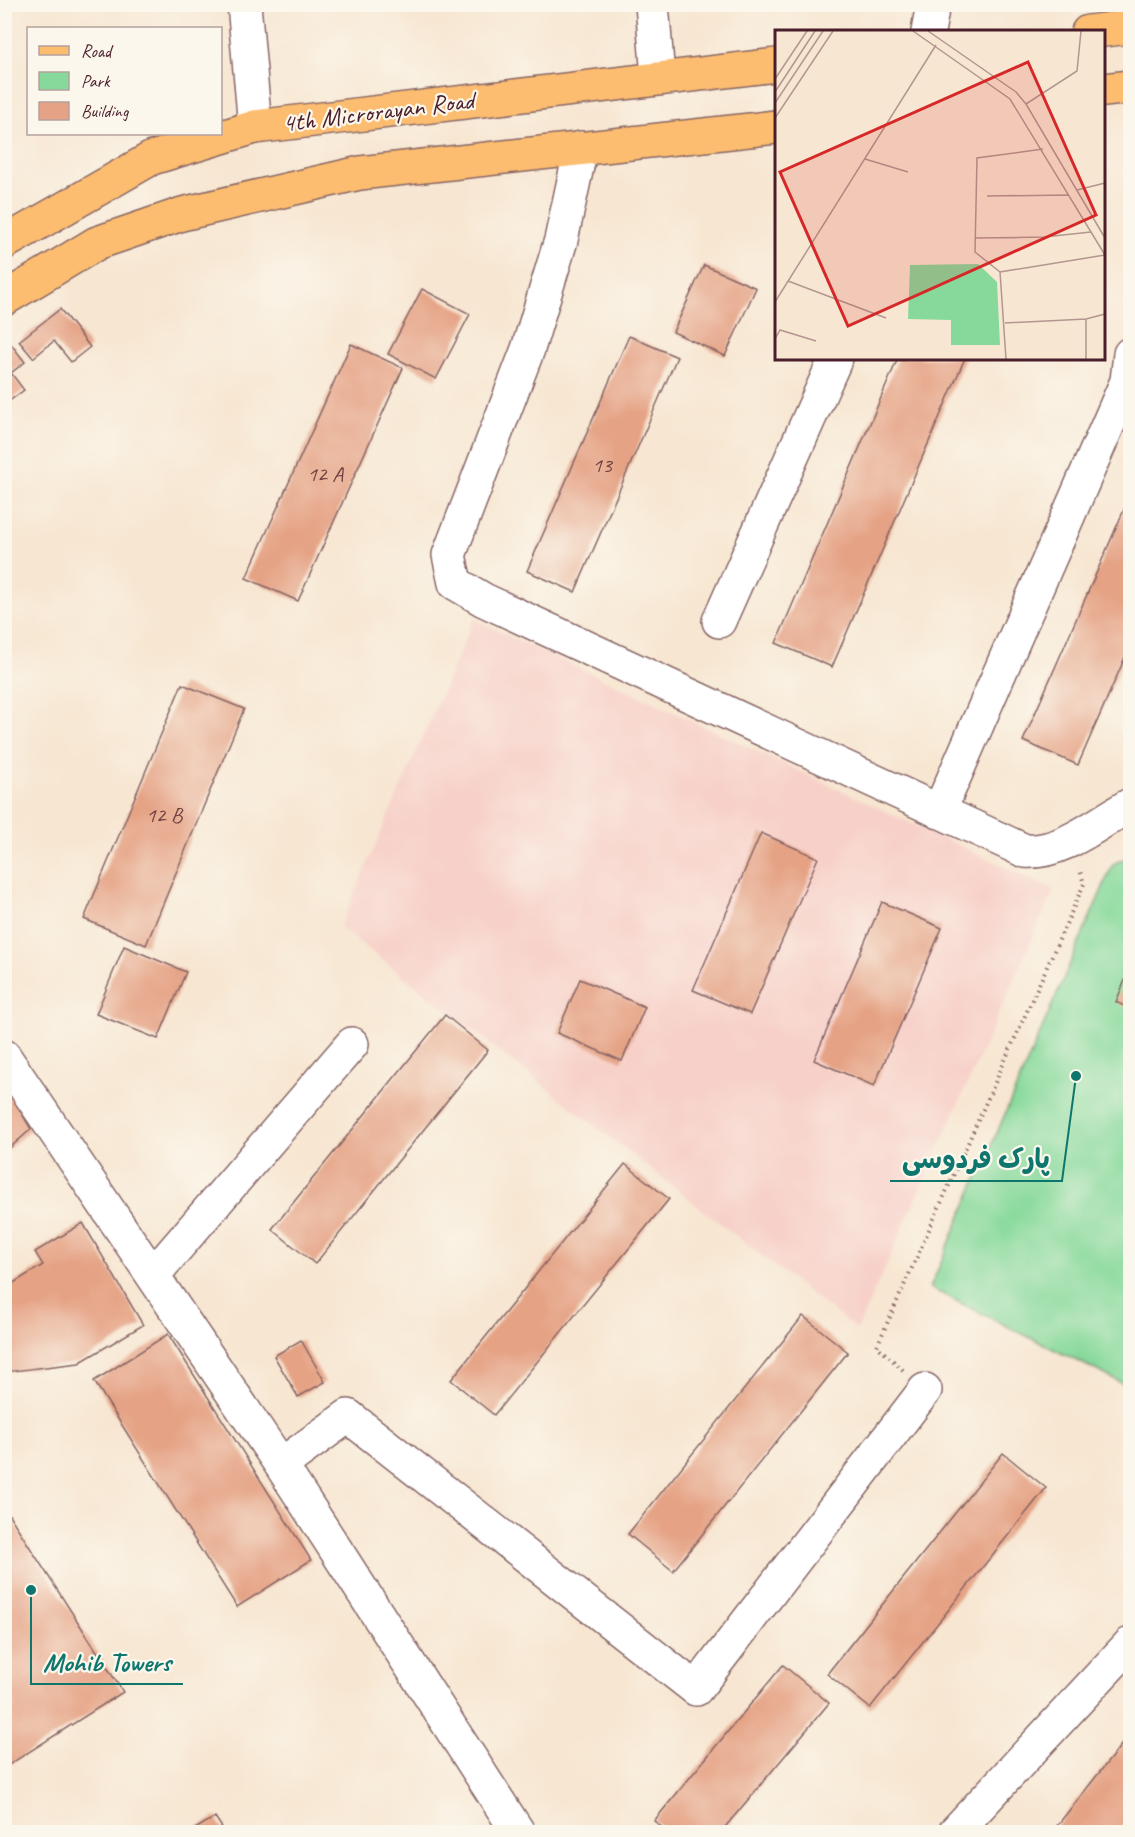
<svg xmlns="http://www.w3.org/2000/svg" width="1135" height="1837" font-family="Caveat,'Playpen Sans Arabic',sans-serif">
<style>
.built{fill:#f7d1c9}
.green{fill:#87d99b;stroke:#687c63;stroke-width:1.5}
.building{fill:#e5a284}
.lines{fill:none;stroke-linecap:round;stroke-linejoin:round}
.minor-casing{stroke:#876565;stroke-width:36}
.major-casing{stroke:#876565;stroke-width:36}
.path{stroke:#876565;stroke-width:4;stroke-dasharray:1.5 4.5;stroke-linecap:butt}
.minor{stroke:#fff;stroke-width:33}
.major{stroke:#fcbd6f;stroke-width:33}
.labels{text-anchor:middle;stroke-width:4.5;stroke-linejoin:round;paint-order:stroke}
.number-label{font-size:22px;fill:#714041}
.street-label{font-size:26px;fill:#4a1f2b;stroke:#fbf7ec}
.inset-road{fill:none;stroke:#b2968f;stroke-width:1.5}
.view{fill:#d62828;fill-opacity:0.15;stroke:#d62828;stroke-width:3}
.inset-edge{fill:none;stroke:#4a1f2b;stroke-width:3}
.leader{fill:none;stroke:#0f766e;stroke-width:2}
.callout-dot{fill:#0f766e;stroke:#fbf7ec;stroke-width:2}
.callout-label{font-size:27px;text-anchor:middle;font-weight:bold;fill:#0f766e;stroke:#fbf7ec;stroke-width:4.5;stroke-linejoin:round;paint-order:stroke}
</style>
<rect width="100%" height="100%" fill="#fbf7ec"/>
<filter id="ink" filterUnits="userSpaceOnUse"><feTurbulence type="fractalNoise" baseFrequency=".0167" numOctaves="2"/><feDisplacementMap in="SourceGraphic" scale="12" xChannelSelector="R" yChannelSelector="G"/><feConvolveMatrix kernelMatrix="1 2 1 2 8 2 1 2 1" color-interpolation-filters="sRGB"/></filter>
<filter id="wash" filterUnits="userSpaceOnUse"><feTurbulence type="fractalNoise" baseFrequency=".008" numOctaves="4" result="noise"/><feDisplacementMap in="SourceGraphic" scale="24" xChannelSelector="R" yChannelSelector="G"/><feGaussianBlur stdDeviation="1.35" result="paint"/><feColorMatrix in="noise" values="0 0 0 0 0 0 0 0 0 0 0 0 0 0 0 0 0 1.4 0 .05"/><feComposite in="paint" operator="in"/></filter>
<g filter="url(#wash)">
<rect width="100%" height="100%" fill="#f7e6d1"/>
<path class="built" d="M474,619l580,271 -197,440 -517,-403z"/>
<path class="green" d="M1130,856v531l-200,-99 183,-424z"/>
<g id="blocks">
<path class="building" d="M704,265l52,23 -31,68 -52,-24z
M422,289l48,25 -34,65 -48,-25z
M60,309l30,38 -19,15 -17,-21 -21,17 -14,-17z
M629,336l48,21 -102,235 -48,-21z
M11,344l14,18 -14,11 13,17 -16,12 -4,-4v-49z
M351,344l52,24 -105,233 -52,-23z
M898,358h67l-133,309 -56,-24z
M1130,496v150l-52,119 -55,-24z
M182,684l62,25 -98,236 -62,-26z
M761,833l57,25 -68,156 -57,-24z
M882,902l60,26 -68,158 -60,-26z
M124,946l62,26 -28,67 -62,-25z
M1128,973l2,1v35l-14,-7z
M580,979l65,28 -23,54 -65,-28z
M445,1015l43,35 -173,214 -43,-35z
M4,1083l27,46 -27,24z
M625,1164l44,35 -175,216 -43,-35z
M83,1223l60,102 -64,38 -74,9v-84l38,-23 -8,-13z
M803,1316l45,36 -175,219 -45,-37z
M168,1334l143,226 -74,47 -143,-226z
M301,1340l24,42 -27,15 -24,-41z
M1003,1453l43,35 -176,220 -43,-34z
M4,1507l119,185 -119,76z
M783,1665l46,38 -108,129h-53l-14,-11z
M1130,1734v98h-78z
M215,1817l10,15h-35z"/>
</g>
</g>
<g filter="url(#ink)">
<use href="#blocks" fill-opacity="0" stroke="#876565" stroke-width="1.5"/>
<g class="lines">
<defs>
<path id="minor" d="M244,4l11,123
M652,4l6,73
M928,32l5,-28
M581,148l-20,92 -33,109 -79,206 6,28 29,17 541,251c37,3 74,-29 105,-46
M719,621l117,-263
M939,812l188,-431 3,-27
M4,1056l277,409 237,367
M154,1274l198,-230
M281,1465l67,-49 348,273 229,-299
M955,1832l175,-188"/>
<path id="major" d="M1088,32l42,-5
M1104,90l26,-3
M4,243l148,-85 103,-31 521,-62
M4,299l93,-56 85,-29 178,-41 416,-46"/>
</defs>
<use href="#minor" class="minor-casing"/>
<use href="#major" class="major-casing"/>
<path class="path" d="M903,1370l-26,-24 207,-462 -4,-14"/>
<use href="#minor" class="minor"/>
<use href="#major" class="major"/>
</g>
</g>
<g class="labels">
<g class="number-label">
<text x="602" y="472">13</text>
<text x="325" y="481">12 A</text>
<text x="164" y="822">12 B</text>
</g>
<g class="street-label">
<text transform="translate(378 111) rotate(-7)" y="9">4th Microrayan Road</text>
</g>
</g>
<g transform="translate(775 30)">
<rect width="330" height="330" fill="#f7e6d1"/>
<path d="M203,234l19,18 3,63h-49v-25l-43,-1 2,-54z" fill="#87d99b"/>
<path class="inset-road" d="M138,1l97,68 95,156M153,1l88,61 10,12 79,134M0,49l32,-48M0,62l40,-61M0,73l48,-72M251,74l51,-33 4,-40M0,88l58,-87M90,129l43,13M302,160l28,-7M212,166l82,-1M200,208l69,-1 47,-5M225,242l-25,-20 2,-94 66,-9M13,251l98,37M0,272l161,-257M311,289v40M230,293l81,-4 19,-5M0,309l5,-9 36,11M231,329l-6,-87 105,-17"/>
<path class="view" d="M253,32l68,153 -248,111 -68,-154z"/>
<rect width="330" height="330" class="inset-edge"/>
</g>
<path class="leader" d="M1076 1076L1062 1181H890M31 1590L31 1684H183"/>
<g class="callout-dot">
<circle cx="1076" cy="1076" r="6"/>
<circle cx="31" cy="1590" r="6"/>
</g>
<g class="callout-label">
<text x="976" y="1168">پارک فردوسی</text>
<text x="107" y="1671">Mohib Towers</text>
</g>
<rect width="1135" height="1837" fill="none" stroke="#fbf7ec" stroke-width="24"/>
<rect x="27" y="27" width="195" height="108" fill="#fbf7ec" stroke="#b4a19f" stroke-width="1.5"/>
<rect x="39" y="46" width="30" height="9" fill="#fcbd6f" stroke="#b4a19f" stroke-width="1.5"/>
<text x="81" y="57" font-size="18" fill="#4a1f2b">Road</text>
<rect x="39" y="72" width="30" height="18" fill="#87d99b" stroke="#b4a19f" stroke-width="1.5"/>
<text x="81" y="87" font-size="18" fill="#4a1f2b">Park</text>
<rect x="39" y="102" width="30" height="18" fill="#e5a284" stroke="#b4a19f" stroke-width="1.5"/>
<text x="81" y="117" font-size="18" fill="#4a1f2b">Building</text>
</svg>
